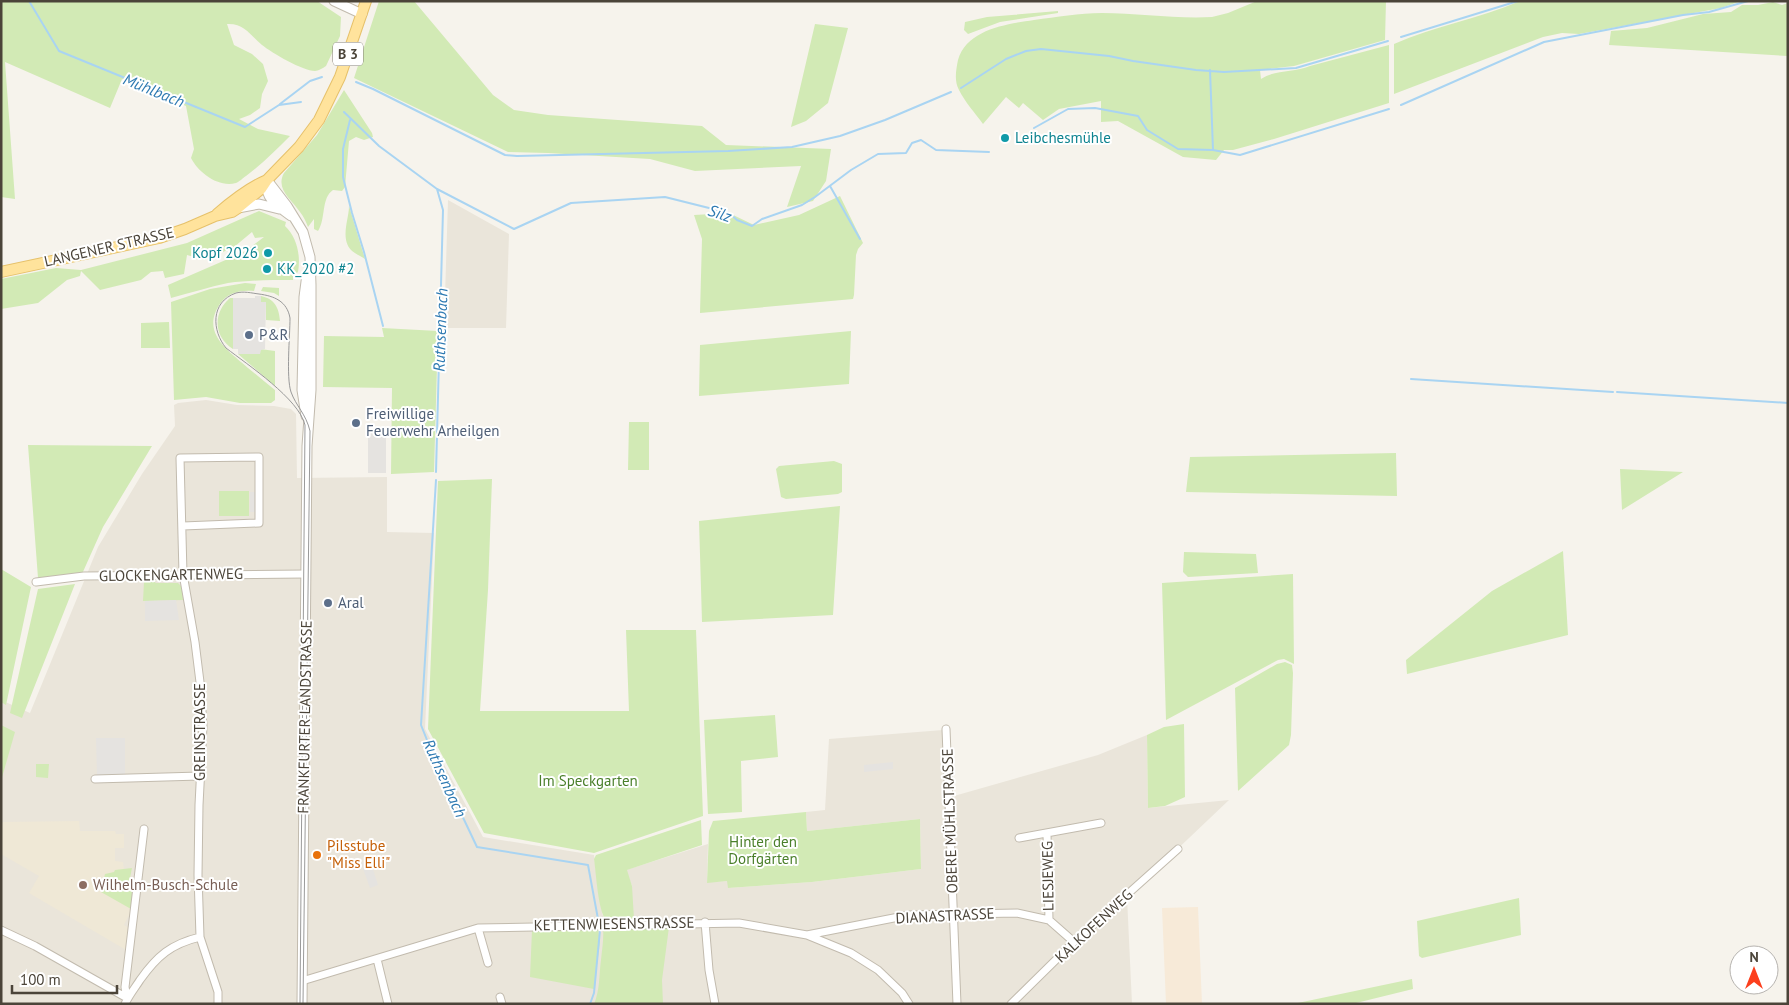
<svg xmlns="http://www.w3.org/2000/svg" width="1789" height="1005" font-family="'PT Sans',sans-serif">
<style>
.residential{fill:#eae5da}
.commercial{fill:#f7ead8}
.education{fill:#efe8d6}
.green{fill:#d2eab5}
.parking{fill:#e5e3e0}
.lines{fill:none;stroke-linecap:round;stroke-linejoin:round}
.stream{stroke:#a9d4f2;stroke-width:2}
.minor-casing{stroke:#c2bbae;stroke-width:9}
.tertiary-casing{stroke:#c2bbae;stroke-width:11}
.primary-casing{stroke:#e6c16a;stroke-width:12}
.minor{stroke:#fff;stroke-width:7}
.tertiary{stroke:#fff;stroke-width:9}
.primary{stroke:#ffe39c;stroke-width:10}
.tram{stroke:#9a9a9a;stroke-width:1}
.culture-dot{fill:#0f9aa8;stroke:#fff;stroke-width:2}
.service-dot{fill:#5c6f8a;stroke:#fff;stroke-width:2}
.food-dot{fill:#e8710a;stroke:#fff;stroke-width:2}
.education-dot{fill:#8d6e63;stroke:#fff;stroke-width:2}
.labels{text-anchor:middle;stroke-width:4;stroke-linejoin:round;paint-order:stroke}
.shield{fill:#fff;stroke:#817c74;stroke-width:1}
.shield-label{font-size:14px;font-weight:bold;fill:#4b4439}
.culture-label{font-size:15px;fill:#0d838f;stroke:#fff;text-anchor:start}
.street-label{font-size:15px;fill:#4b4439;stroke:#fff}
.service-label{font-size:15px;fill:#4e5e75;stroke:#fff;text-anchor:start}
.park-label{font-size:15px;fill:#4a7f2a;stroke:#fff}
.food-label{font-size:15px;fill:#c56008;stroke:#fff;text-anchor:start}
.education-label{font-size:15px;fill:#785e54;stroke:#fff;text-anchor:start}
.water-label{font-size:16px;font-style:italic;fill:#2e7ab2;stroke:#fff}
</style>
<rect width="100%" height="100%" fill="#f6f3ec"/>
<path class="residential" d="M448,200l61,34 -3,94h-62z
M206,400l31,5 37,1 17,3 5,5 1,64 90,-1v55l47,1 -9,196 58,108 111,18 4,34 5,27 29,-30 -6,-16 82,-26 -1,38 21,-1v7l84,-6 109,-13 -1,-50 -113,12 -1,-19 19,-2 4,-71 114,-9 4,62 7,4 144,-41 49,-20 1,73 81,-8 -102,97 5,107h-1131v-304l29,13 68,-166 44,-73 33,-48 -1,-21 4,-2z"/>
<path class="commercial" d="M1198,907l4,97h-36l-4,-96z"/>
<path class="education" d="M79,821l1,10h35l1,3h8v14h-9v13l8,1 1,8 8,-2 -3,15 5,3 -4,30 -1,-1 -5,10 5,3 -3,22 -97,-57 10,-17 -38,-22v-31l2,-1z"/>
<path class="green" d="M1,1h316l24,16 -1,19 -14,30c-3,2 -8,5 -11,5 -12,0 -43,-18 -53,-26 -12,-10 -18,-22 -35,-21l7,21 18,9 11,10 5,17 -6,13 -2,14 -10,7 -11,4 19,10 32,7c-14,14 -28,28 -44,40 -3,2 -7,6 -10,7 -18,5 -38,-11 -45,-25l3,-9 -8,-43 -64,-27 -12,29 -105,-46 10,137 -14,-2z
M379,1h35l79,94 21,15 34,5 154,11 24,19 105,4 -5,32 -13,20 -26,6 14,-41 -106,5 -45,-12 -102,-6 -40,-1 -154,-74z
M1257,1h129l-1,39 -91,26 -34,4 1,9c15,-10 33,-6 49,-13l79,-21v58l-115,36 -41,11h-9l-8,10 -33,-3 -65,-36 -17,1v-21l-42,8 -16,11 -20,-17 -4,5 -13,-11 -23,27c-8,-11 -18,-22 -24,-34 -5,-9 -3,-20 -1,-30 9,-31 49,-36 76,-40 23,-3 45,-7 68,-7 36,0 73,6 110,4l16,-4z
M1520,1h221l-20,7 -142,26 -17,-1 -19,4 -149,57v-50c40,-18 85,-25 126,-43z
M1773,2l9,3 6,-2v53l-179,-11 2,-14 36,-3 56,-14 28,-2 11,-7h16z
M1058,11v2l-58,9 -32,12 -4,-4 1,-8 22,-5z
M815,24l33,4 -20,75 -22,18 -15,6z
M344,90l28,43 1,4 -9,3 -8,-3 -7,4 -4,46 -3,4 -9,-1c-12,8 -7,29 -15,41l-4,-2v-10l-6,8c-2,-5 -4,-10 -8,-15 -8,-12 -25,-23 -16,-39l33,-38z
M840,196l23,47 -5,6 -2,6 -2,40 -1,4 -153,14 2,-74 -8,-24 35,-2 25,12 45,-10z
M349,206l16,53c-4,-3 -10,-5 -14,-9 -11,-12 -2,-31 -2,-44z
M259,211l27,11 -1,4c12,11 16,30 13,46l-5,4v4c-22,0 -43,0 -65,3 -19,4 -38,10 -57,15l-3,-13 76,-33 20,-15 -9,1 -3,-6 -18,15 -29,13 -18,-5 -3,19 -19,4 -2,-7 -12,1 -10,8 -41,10 -19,-19 -1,5 -13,4 -29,23 -37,6v-30l55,-11 25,2 106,-27z
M245,283l11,1 -2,7c-13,-1 -26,1 -34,13 -20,29 9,47 28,64 9,7 18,15 27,22v10l-4,3h-31l-34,-6 -32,3 -3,-98 39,-13z
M263,287l16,1v8l-5,-3 -13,-2z
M261,296c14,3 18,12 19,25l-14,-1v-17l-5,-1z
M230,298h3v51c-20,-12 -20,-37 -3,-51z
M169,322l1,26h-29v-25z
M382,328l56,3 -4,141 -43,2 1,-86 -69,-1 1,-51 60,1z
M851,331l-2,53 -150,12 1,-51z
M260,349l15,2v35l-37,-32h22z
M629,422h20v48h-21z
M28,445l124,1 -49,81 -21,47 -44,4z
M1396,453l1,43 -211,-4 4,-35z
M834,461l8,3v28l-4,2 -52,5 -5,-2 -5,-28 3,-3z
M1620,469l63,3 -61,38z
M492,479l-4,111 -8,121h149l-3,-81h70l7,186 -109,37 -110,-20 -56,-104 10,-248z
M219,491h30v25h-30z
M840,506l-7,109 -131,7 -3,-101z
M1563,551l5,84 -161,39 -1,-14 86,-69z
M1184,552l72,2 2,19 -70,4 -5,-5z
M1,569l30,18 -25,118 -5,-3z
M1293,574l1,90 -10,-5 -6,1 -112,60 -4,-137z
M153,581l3,2h22l4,4 1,13 -40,1 1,-19z
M75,584l-53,134 -12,-5 28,-124z
M1285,662l7,3 1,8 -2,62 -2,10 -51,46 -3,-103 42,-24z
M775,715l3,42 -37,4 1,51 -34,2 -4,-94z
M1184,724l1,73 -20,9 -17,2 -1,-73 17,-8z
M1,725l14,7 -14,49z
M36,764h13l-1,14 -12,-1z
M806,812l1,19 113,-12 1,50 -109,13 -84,6 -1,-7 -20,2 2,-52 4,-10z
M701,820l1,25 -75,25 5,16 2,33 -28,1c-8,-9 -10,-48 -12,-61l2,-4z
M132,868l-3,15 5,3 -3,23 -30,-17 4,-18 9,-2 1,-2z
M1519,898l2,37 -99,23 -3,-2 -2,-35z
M669,927l-7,53 1,24h-69c6,-14 5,-29 7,-44 1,-11 3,-21 2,-32z
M598,928l2,14 -6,47 -64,-12 2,-47z
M1412,979l1,10 -61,15h-59z"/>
<path class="parking" d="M255,296h6v6h5l-1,47 -4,1 -1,4h-22v-5h-5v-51h22z
M368,428h14v3h4v42h-18z
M250,492h9v20h-9z
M176,600l3,20 -34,1v-20z
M96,738h29v37h-28z
M893,762v7l-29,3v-7z
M370,860l8,25 -8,3 -9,-25z"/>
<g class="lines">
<path class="stream" d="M29,1l30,50 186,76 34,-22 22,-3
M1401,37l117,-36
M1210,70l3,80
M356,82l17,7 132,66 12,1 211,-5 64,-4 48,-11 45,-16 66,-28
M961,88l45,-29 20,-8 15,-2 68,7 24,5 63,9 28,2 72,-4 92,-27
M280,104l30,-23 12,-4
M1401,105l143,-63 139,-27 26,-3 39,-11
M344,112l35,34 58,43 77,40 57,-26 94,-6 64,16 8,7 15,6 10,-7 40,-14 13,-8 36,-27 27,-16 28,-1 6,-10 9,-3 15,10 53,2
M350,120l-7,29v28l9,36 12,39 19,74
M1034,128l34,-19 27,-1 43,8 9,14 31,19 35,1 27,5 149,-46
M830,186l30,53
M1411,379l202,13
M1617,392l171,11
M436,472l7,-262 -6,-21
M436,480l-15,245 10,25 46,97 111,18 10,54
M590,1004l4,-11 6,-63"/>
<defs>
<path id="minor" d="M183,526l76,-3v-66l-79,1 3,116 12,68 5,40 3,44 -4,79 -1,70 2,62 18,55v12
M36,582l48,-6 222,-2
M946,729l11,275
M95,779l105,-3
M1047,833l2,87
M1019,838l82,-15
M705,922l4,48 6,34
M478,928l10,35
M1,930l34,16 92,52
M807,935l102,-20 108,-2 32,7 25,22
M377,959l11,45
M302,981l176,-53 261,-5 68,12 44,18 27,17 24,23 7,11
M500,997l2,7
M127,998l-2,-11 19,-158
M125,1004c4,-9 10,-16 15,-24 17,-24 31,-36 60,-43
M1011,1004l63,-62 104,-93"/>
<path id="tertiary" d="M334,1l28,13
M267,180l20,26 16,26 7,25 1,28v105l-4,56 -5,558
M267,180c-3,19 11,26 24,36
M238,208l21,-4 20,5
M306,416l-4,-26 2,-93 3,-23"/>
<path id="primary" d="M217,214c15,-13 31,-26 50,-34
M1,272l158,-34 26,-9 30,-13 17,-4 6,-4 23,-19 6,-9 32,-33 20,-27 21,-43 26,-76"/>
</defs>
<use href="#minor" class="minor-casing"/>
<use href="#tertiary" class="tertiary-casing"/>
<use href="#primary" class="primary-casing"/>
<use href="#minor" class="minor"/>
<use href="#tertiary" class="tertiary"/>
<use href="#primary" class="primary"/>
<path class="tram" d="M300,1004l5,-579c-6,-26 -57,-60 -79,-77 -14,-17 -16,-46 10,-55 8,-2 15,0 23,1 15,2 28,7 31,24 0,18 -4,59 1,74 5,14 15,22 19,39l-7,573"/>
</g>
<g class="culture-dot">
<circle cx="1005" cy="138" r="5"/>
<circle cx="268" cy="253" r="5"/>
<circle cx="267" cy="269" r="5"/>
</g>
<g class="service-dot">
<circle cx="249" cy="335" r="5"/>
<circle cx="356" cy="423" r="5"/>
<circle cx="328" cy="603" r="5"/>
</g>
<circle class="food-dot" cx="317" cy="855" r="5"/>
<circle class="education-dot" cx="83" cy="885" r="5"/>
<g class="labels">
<rect class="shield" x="333" y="42.5" width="30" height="23" rx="4"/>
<g class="shield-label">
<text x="348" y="59">B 3</text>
</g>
<g class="culture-label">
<text x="1015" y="143">Leibchesmühle</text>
<text x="258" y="258" text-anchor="end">Kopf 2026</text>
<text x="277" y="274">KK_2020 #2</text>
</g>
<g class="street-label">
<text transform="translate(109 247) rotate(-13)" y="5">LANGENER STRASSE</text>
<text transform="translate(171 575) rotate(-1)" y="5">GLOCKENGARTENWEG</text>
<text transform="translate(305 717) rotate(-89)" y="5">FRANKFURTER LANDSTRASSE</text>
<text transform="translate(200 732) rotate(-90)" y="5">GREINSTRASSE</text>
<text transform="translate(950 821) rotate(-92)" y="5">OBERE MÜHLSTRASSE</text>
<text transform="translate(1048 876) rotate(-91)" y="5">LIESJEWEG</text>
<text transform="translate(945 916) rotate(-3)" y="5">DIANASTRASSE</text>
<text transform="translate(614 924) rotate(-1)" y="5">KETTENWIESENSTRASSE</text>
<text transform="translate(1094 926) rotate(-43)" y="5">KALKOFENWEG</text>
</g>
<g class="service-label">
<text x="259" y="340">P&amp;R</text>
<text x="366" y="419">Freiwillige<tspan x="366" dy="17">Feuerwehr Arheilgen</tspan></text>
<text x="338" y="608">Aral</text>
</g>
<g class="park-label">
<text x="588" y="786">Im Speckgarten</text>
<text x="763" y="847">Hinter den<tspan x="763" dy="17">Dorfgärten</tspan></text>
</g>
<g class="food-label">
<text x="327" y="851">Pilsstube<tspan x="327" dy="17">"Miss Elli"</tspan></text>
</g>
<g class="education-label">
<text x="93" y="890">Wilhelm-Busch-Schule</text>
</g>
<g class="water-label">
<text transform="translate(154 90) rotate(22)" y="6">Mühlbach</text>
<text transform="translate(720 213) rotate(18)" y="6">Silz</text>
<text transform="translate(440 330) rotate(-88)" y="6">Ruthsenbach</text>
<text transform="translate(445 778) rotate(66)" y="6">Ruthsenbach</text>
</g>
</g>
<rect width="1789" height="1005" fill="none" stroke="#4b4439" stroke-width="5"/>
<g transform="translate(1754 970)"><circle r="24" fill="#ffffff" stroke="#b7b4b0"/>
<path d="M0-4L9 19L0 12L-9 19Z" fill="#fc3f1d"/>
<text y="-8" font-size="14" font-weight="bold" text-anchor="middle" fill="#4b4439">N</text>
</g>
<path d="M12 985v8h105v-8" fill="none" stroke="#4b4439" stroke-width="2.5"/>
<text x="20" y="985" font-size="15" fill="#4b4439" stroke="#ffffff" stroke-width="4" paint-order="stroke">100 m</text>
</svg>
